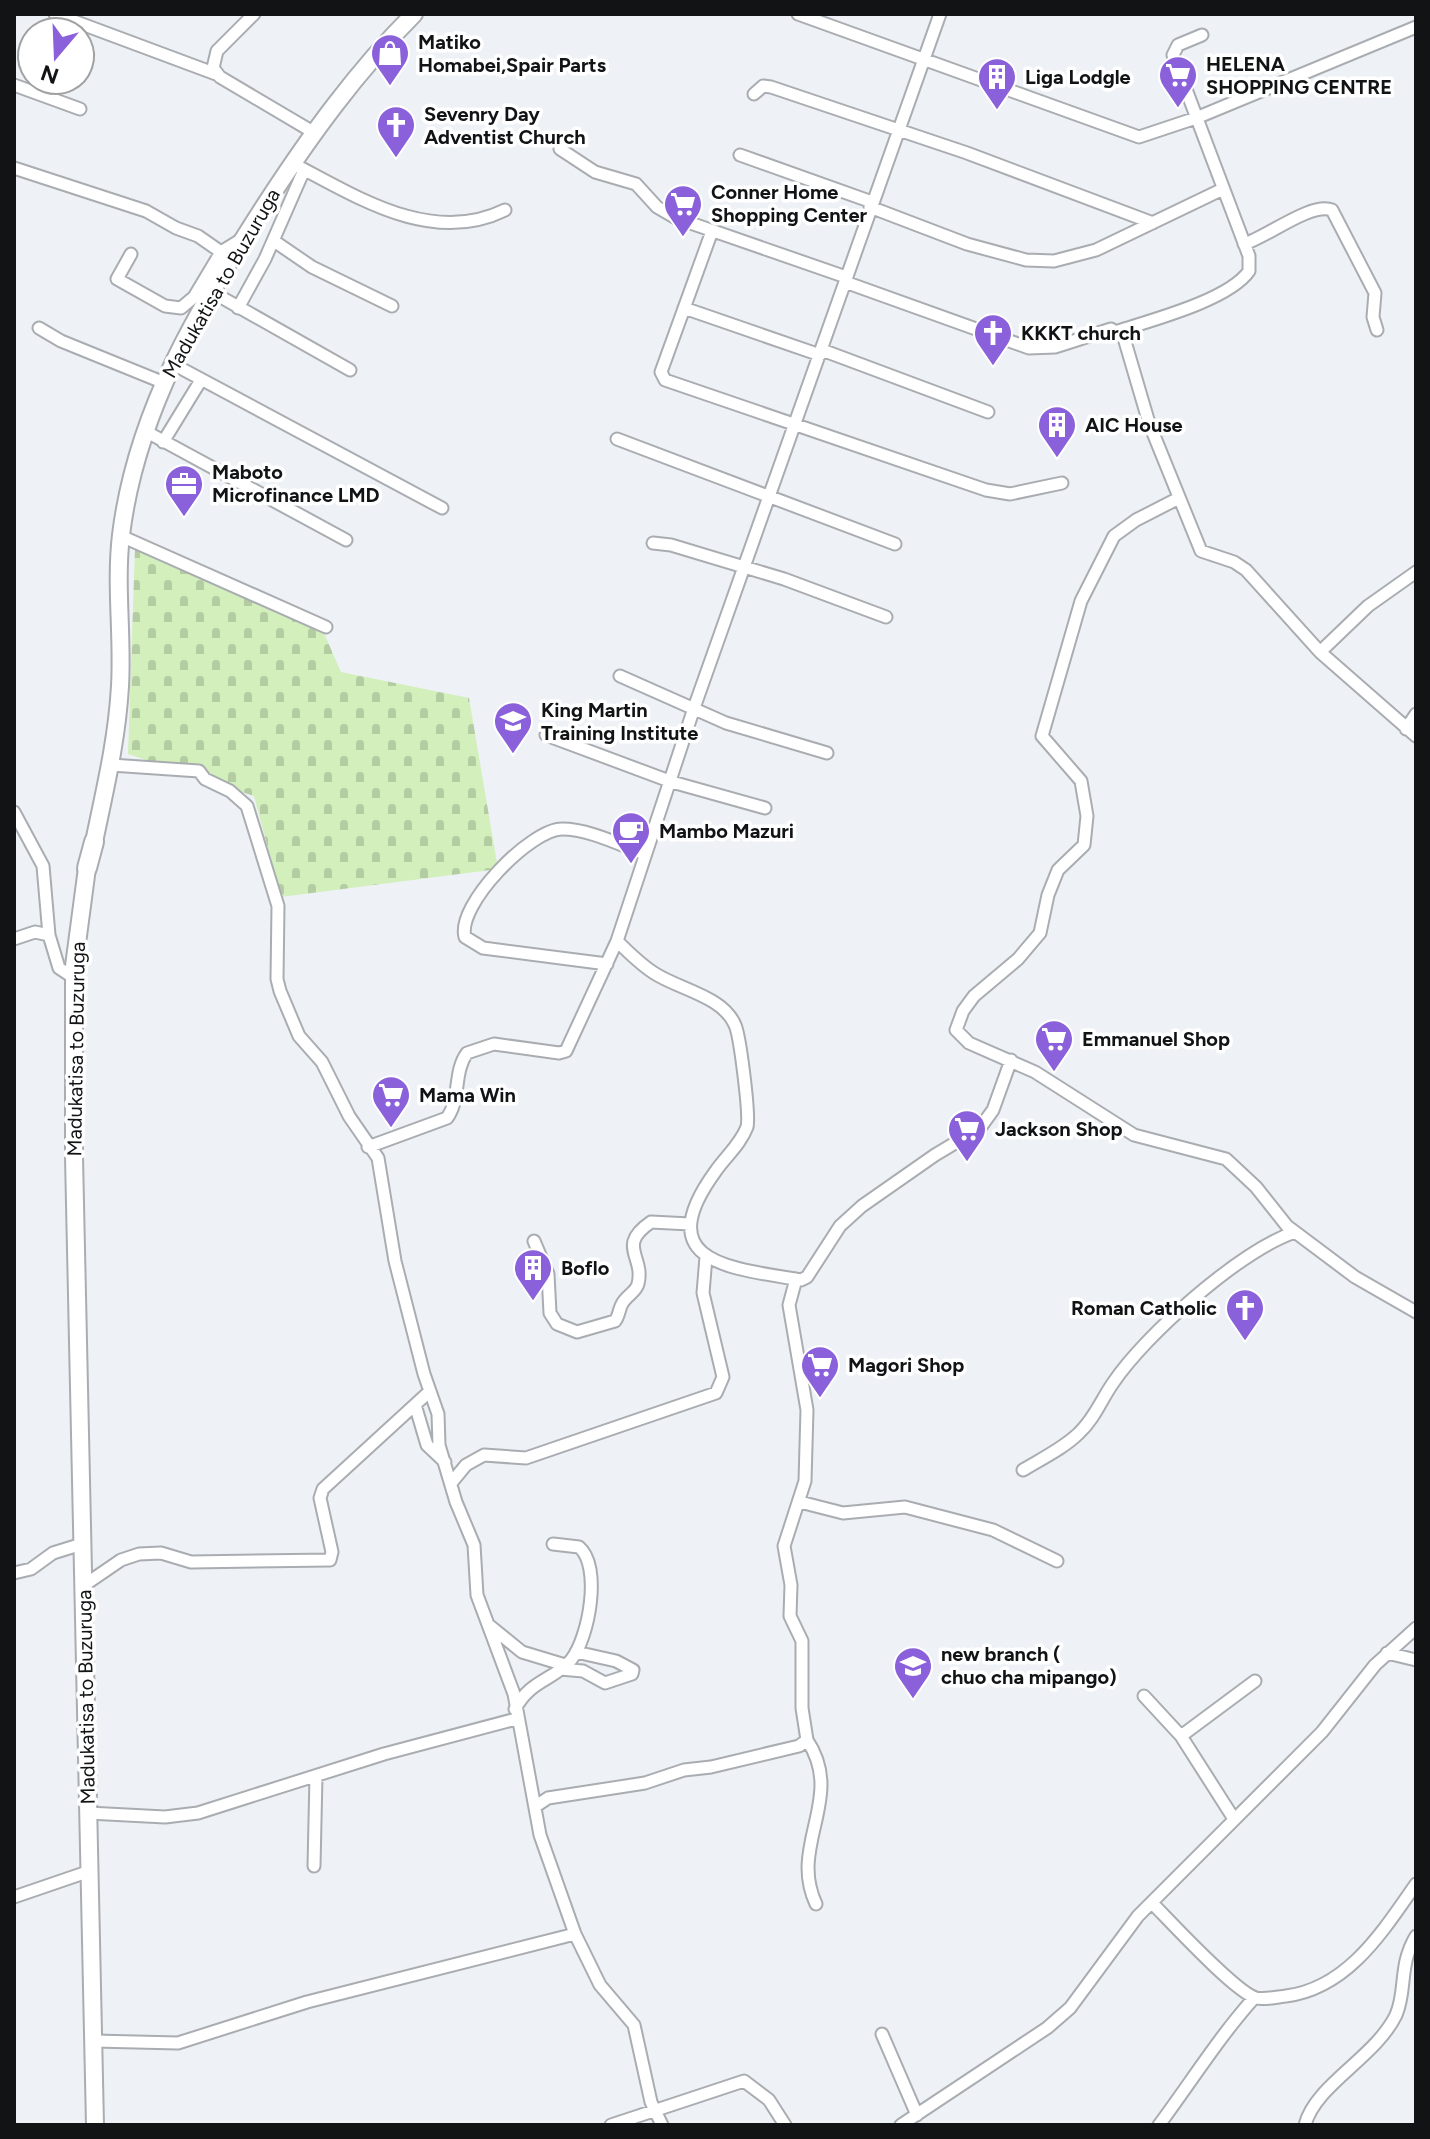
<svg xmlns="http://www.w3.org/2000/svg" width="1430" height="2139" font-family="Figtree,sans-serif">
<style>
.cemetery{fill:url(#cemetery-stones)}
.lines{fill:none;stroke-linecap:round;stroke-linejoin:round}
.street-casing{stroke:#a9adb1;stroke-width:15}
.secondary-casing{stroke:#a9adb1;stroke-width:20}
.primary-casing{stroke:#a9adb1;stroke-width:22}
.street{stroke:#fff;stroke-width:11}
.secondary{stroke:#fff;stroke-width:16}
.primary{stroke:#fff;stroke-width:18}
.labels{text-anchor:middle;stroke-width:7;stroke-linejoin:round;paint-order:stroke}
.poi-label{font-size:20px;font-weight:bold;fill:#111314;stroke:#fff;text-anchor:start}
.street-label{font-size:20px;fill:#111314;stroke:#fff}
</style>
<defs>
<pattern id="cemetery-stones" width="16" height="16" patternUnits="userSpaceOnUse" patternTransform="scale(2)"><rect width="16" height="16" fill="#d2efbc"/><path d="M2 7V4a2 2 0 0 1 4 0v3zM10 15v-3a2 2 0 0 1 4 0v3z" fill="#b3cca1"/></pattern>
</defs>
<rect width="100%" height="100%" fill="#eef2f6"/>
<path class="cemetery" d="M135,548l184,74 22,50 128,26 29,171 -217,28 -27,-101 -126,-42z"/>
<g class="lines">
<defs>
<path id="street" d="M55,14l161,60
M254,14l-37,37 -4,17 7,9 93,55
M798,14l341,123 57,-19 220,-91
M14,85l66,24
M754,94l9,-8 8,1 196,66 186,70
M560,149l35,23 41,12 21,23 19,11 170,59
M740,155l132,47
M292,163c65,34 140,83 213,47
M14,168l132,43 30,17 22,8 23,16 18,-11
M870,207l97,37 59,16 28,1 42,-11 127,-61
M712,231l-51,141 4,8 321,110 24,4 52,-11
M274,241l38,26 80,39
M1244,244c23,-7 67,-42 88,-34l43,83 -2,24 4,13
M131,254l-14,25 48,27 16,2 13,-11 27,-45
M845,282l184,66 26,-1 56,-18 13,9 25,85 52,128 33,11 12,8 74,82 96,84
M212,292l138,78
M238,308l27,-49 39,-89
M684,308l136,47
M39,328l22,13 101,41
M1118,331c34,-11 111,-31 131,-60v-15l-76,-201 5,-10 24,-10
M822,350l166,62
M171,363l271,145
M145,431l201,109
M617,439l278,105
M163,442l38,-62
M1179,498l-43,22 -22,16 -33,65 -39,135 39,45 6,35 -3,29 -26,25 -10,25 -8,38 -22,26 -44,37 -11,15 -7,19 13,13 66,29 99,63 92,24 30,28 31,39 68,51 61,35
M121,536l205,91
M653,543l18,2 113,34 102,38
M1320,652l48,-46 48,-34
M620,676l106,47 101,30
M1406,729l10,-15
M546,735l126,47 93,26
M111,765l88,6 6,8 25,12 17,15 31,100 -1,73 3,12 19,45 23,26 27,54 29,42 17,103 29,113 14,40 1,31 17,57 18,43 3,50 37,99 26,141 35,99 25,51 34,40 17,77 11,23
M14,812l29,54 6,69
M14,939l21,-7 14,3 10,33 15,10
M617,941c12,12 23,23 37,32 24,16 69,23 81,52 5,11 15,90 12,102 -7,18 -21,29 -32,45 -66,91 15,96 86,108l6,-3 33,-51 22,-20 73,-51 45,-27 13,-18 18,-50
M607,964l-124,-16 -18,-11c-9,-32 66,-108 97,-108 27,0 58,16 83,25
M368,1147l79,-29c14,-19 6,-46 20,-65l27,-9 65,9 7,-2 51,-110 77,-233 246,-694
M534,1241l14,33 2,39 7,11 20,8 38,-11c4,-5 4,-12 7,-17 4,-8 14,-12 16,-20 7,-28 -22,-38 13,-62l39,2
M416,1408l11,37 18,17
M1023,1470c18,-11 41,-22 56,-37 16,-15 22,-33 34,-50 33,-49 127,-132 182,-151
M452,1482l14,-17 18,-10 42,3 190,-65 7,-16 -20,-84 3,-36
M800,1502l43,11 62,-6 88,23 64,31
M14,1573l17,-4 22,-16 29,-9
M83,1586l38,-26 18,-6 22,-1 30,9 139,-2 2,-8 -12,-54 3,-9 107,-98
M490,1626l32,26 43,13
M1387,1653l29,7
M560,1669l23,2 22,12 27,-9 1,-4 -17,-9 -40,-9
M1144,1696l37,40 53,83
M515,1709c15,-29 39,-29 56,-49 18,-22 31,-94 8,-113l-26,-3
M1181,1736l74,-55
M807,1740c39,58 -19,105 9,164
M536,1806l12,-8 97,-15 39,-13 27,-3 88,-21 8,-6 -5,-32v-67l-12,-25 1,-31 -7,-39 21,-65 2,-71 -18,-105 7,-26
M88,1813l77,4 33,-4 186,-59 132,-35
M314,1866l2,-90
M14,1897l76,-26
M1152,1903c18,18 83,89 104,95 8,2 21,-1 30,-2 62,-8 97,-65 130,-112
M882,2034l35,81
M94,2041l84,2 129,-41 268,-68
M611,2125l133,-44 25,19 16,25
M901,2125l146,-97 23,-20 68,-92 184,-184 53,-67 41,-37
M1159,2125c32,-43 60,-88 95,-127
M1305,2125c10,-40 70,-67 91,-110 11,-25 2,-49 20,-79"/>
<path id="secondary" d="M94,842c11,-53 23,-102 26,-156 3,-50 -5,-100 1,-151 15,-123 78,-228 144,-330 45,-69 91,-133 149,-191
M87,868l-13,98v191l21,968"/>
<path id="primary" d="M87,868l7,-26"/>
</defs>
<use href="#street" class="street-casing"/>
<use href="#secondary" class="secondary-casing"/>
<use href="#primary" class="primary-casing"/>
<use href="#street" class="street"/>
<use href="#secondary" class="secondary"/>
<use href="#primary" class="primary"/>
</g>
<defs>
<symbol id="shop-pin" viewBox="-11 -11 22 30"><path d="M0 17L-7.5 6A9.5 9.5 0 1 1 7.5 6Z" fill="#8b60db" stroke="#fff"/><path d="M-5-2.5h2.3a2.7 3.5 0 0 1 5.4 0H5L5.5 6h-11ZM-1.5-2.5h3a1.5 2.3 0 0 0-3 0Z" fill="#fff"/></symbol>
<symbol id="supermarket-pin" viewBox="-11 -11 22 30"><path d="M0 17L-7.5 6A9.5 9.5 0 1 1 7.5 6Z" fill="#8b60db" stroke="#fff"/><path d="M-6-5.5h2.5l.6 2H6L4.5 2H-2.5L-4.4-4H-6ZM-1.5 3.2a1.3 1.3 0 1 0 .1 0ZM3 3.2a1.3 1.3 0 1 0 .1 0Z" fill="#fff"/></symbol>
<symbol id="building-pin" viewBox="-11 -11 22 30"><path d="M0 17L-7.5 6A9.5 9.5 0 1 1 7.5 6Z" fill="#8b60db" stroke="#fff"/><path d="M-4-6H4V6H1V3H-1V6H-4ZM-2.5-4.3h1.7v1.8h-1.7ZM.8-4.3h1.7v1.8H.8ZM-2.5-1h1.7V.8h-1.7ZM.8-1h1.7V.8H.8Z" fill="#fff"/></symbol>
<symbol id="church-pin" viewBox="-11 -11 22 30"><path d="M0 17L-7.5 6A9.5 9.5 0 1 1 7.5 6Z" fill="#8b60db" stroke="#fff"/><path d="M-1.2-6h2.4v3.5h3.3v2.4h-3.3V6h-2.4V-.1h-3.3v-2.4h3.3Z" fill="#fff"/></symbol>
<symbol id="office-pin" viewBox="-11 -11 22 30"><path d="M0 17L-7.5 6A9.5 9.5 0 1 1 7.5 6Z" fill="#8b60db" stroke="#fff"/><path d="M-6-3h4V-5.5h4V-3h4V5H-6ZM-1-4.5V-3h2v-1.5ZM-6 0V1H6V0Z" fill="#fff"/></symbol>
<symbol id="university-pin" viewBox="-11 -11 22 30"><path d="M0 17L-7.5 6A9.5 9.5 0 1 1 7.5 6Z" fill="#8b60db" stroke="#fff"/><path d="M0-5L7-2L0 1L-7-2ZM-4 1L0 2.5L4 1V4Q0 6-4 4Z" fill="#fff"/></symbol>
<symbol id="cafe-pin" viewBox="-11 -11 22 30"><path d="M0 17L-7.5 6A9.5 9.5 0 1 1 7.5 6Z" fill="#8b60db" stroke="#fff"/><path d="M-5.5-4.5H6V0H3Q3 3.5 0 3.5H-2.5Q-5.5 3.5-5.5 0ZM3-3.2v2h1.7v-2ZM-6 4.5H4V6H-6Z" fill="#fff"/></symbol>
<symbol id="school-pin" viewBox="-11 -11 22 30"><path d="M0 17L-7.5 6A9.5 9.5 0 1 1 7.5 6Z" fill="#8b60db" stroke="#fff"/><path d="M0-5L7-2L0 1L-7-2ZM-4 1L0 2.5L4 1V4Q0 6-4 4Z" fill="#fff"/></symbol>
</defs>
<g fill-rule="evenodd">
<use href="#shop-pin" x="368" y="31" width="44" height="60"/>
<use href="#supermarket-pin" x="1156" y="53" width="44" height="60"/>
<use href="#building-pin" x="975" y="55" width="44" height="60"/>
<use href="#church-pin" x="374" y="103" width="44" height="60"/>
<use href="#supermarket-pin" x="661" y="182" width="44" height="60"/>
<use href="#church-pin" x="971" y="311" width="44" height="60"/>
<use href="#building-pin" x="1035" y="403" width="44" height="60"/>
<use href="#office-pin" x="162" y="462" width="44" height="60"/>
<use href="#university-pin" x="491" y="699" width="44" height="60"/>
<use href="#cafe-pin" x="609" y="809" width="44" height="60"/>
<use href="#supermarket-pin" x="1032" y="1017" width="44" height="60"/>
<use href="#supermarket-pin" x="369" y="1073" width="44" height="60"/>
<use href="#supermarket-pin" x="945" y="1107" width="44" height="60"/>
<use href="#building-pin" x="511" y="1246" width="44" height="60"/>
<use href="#church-pin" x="1223" y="1286" width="44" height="60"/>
<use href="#supermarket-pin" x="798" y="1343" width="44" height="60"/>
<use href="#school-pin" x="891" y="1644" width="44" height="60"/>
</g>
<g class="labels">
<g class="poi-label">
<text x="418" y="49">Matiko<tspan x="418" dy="23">Homabei,Spair Parts</tspan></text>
<text x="1206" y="71">HELENA<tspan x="1206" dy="23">SHOPPING CENTRE</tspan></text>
<text x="1025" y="84">Liga Lodgle</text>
<text x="424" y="121">Sevenry Day<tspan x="424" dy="23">Adventist Church</tspan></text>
<text x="711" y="199">Conner Home<tspan x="711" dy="23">Shopping Center</tspan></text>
<text x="1021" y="340">KKKT church</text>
<text x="1085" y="432">AIC House</text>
<text x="212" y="479">Maboto<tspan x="212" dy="23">Microfinance LMD</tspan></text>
<text x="541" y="717">King Martin<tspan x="541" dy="23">Training Institute</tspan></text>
<text x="659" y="838">Mambo Mazuri</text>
<text x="1082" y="1046">Emmanuel Shop</text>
<text x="419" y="1102">Mama Win</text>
<text x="995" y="1136">Jackson Shop</text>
<text x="561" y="1275">Boflo</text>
<text x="1217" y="1315" text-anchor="end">Roman Catholic</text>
<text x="848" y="1372">Magori Shop</text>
<text x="941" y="1661">new branch (<tspan x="941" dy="23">chuo cha mipango)</tspan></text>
</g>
<g class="street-label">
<text transform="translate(221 283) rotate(-60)" y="7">Madukatisa to Buzuruga</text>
<text transform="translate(76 1049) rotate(-89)" y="7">Madukatisa to Buzuruga</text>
<text transform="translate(86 1697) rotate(-91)" y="7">Madukatisa to Buzuruga</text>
</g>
</g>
<rect width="1430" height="2139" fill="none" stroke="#111314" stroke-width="32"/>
<g transform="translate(56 56) rotate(199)"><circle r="38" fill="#ffffff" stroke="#a0a1a1" stroke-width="2"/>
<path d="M0-6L14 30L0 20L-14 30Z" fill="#8b60db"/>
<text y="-12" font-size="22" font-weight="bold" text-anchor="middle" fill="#111314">N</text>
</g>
</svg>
